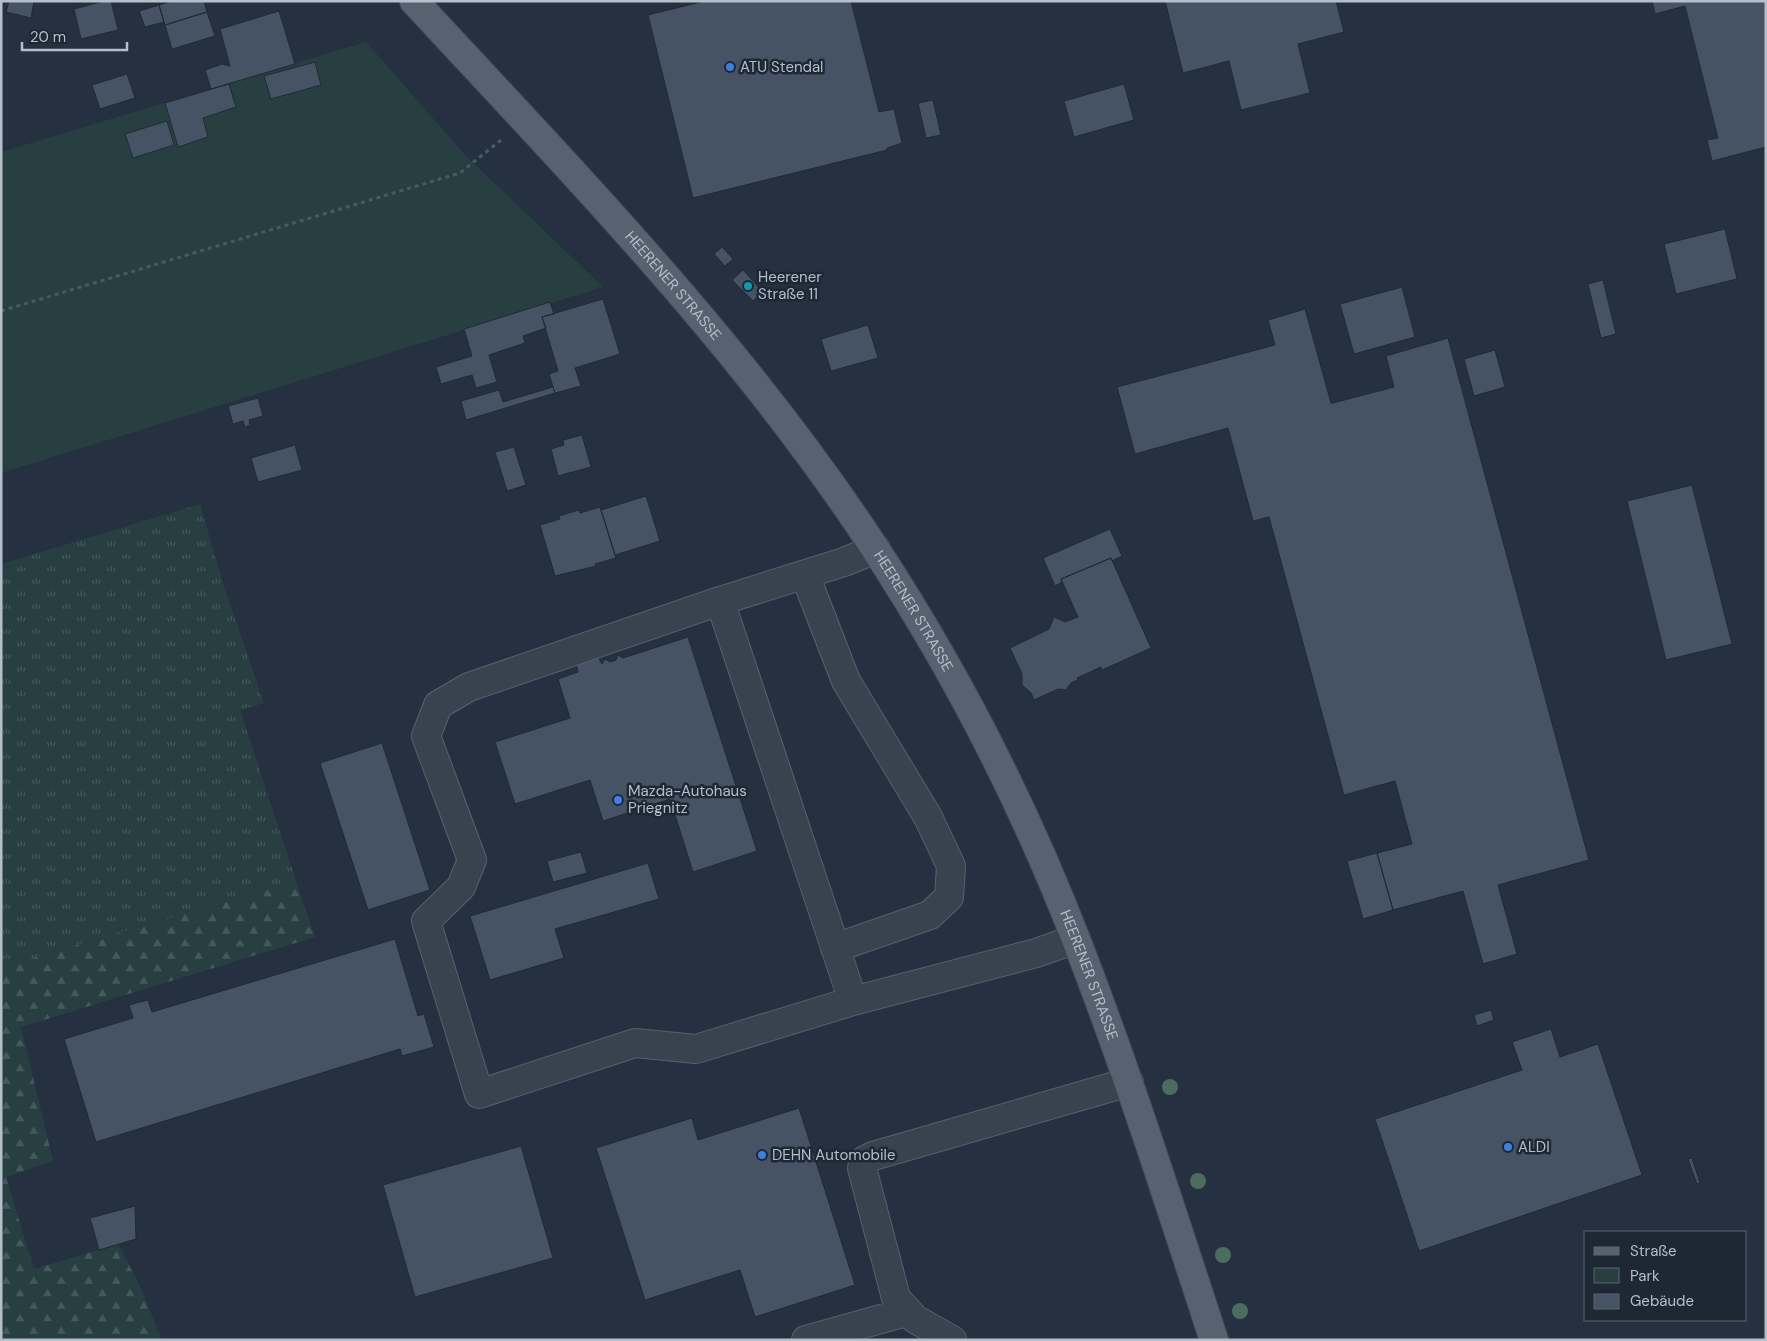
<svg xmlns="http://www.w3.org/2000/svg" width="1767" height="1341" font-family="'DM Sans',sans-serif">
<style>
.grass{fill:url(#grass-tufts)}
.forest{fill:url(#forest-firs)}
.green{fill:#273f41}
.building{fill:#455364;stroke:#202a37}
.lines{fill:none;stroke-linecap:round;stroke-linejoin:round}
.minor-casing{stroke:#57616e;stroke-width:30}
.major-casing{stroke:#424c59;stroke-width:30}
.path{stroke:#455c5e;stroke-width:3;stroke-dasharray:4 4;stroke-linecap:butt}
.minor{stroke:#394350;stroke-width:28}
.major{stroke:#576270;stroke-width:28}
.tree{fill:#4c6c5e}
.shop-dot{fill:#3f7fe0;stroke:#1e2835;stroke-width:2}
.culture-dot{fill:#0f9aa8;stroke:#1e2835;stroke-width:2}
.labels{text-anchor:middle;stroke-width:5;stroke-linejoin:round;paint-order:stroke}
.poi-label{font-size:15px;fill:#b5becb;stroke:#1e2835;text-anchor:start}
.street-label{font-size:15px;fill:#b5becb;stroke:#1e2835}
</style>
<defs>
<pattern id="grass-tufts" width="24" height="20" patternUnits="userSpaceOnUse" patternTransform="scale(1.25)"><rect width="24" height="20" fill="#273f41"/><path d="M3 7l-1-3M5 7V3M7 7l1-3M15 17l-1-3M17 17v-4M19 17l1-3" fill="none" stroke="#44595b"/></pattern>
<pattern id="forest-firs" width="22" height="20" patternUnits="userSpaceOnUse" patternTransform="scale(1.25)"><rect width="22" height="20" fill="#273f41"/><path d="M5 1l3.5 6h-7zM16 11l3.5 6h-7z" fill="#44595b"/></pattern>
</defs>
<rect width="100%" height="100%" fill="#253140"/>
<path class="grass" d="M200,504l23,79 41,120 -24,7 58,177 -17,-1 -280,81v-403z"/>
<path class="forest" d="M281,886l17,1 17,50 -294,90 32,134 -47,16 28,92 84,-25 21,40 23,56h-161v-373z"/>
<path class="green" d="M366,42l98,112 139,133 -602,186v-321z"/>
<path class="building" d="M9,1h25l-3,17 -25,-6z
M104,1h7l7,29 -37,9 -7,-30z
M172,1h32l3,11 -42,13 -6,-20z
M705,1h146l28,111 15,-3 8,34 -15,5v2l-194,48 -45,-183z
M1165,1h171l8,31 -46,12 12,49 -69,17 -12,-49 -46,12z
M1652,1h114v146l-54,14 -5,-21 11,-2 -33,-132 -30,8z
M159,5l5,17 -19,5 -6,-16z
M279,11l16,53 -84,25 -6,-19 17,-6 8,2 -10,-37z
M207,12l8,24 -43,13 -7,-24z
M315,62l6,23 -50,14 -7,-23z
M127,74l8,24 -35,11 -8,-24z
M229,84l7,23 -33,11 5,19 -30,10 -13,-44z
M1124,84l10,36 -60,17 -10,-36z
M933,100l8,35 -15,3 -8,-35z
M167,121l7,24 -41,13 -8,-24z
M1725,229l12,50 -61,15 -12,-50z
M722,247l11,12 -8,7 -11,-12z
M743,270l20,22 -10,9 -21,-21z
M1603,280l13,54 -15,4 -13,-54z
M1402,287l13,50 -61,17 -14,-50z
M603,299l17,55 -45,14 6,18 -26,7 -6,-19 9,-3 -16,-54z
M550,302l4,12 -12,3 4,11 -23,8 2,7 -36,12 8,27 -21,6 -4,-13 -31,9 -5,-17 36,-11 -8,-27z
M1305,309l26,94h2l61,-16 -8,-31 62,-18 141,522 -91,25 19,69 -34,10 -20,-73 -70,19 -16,-57 35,-9 -17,-63 -51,14 -75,-278 -16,4 -25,-93 -93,26 -18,-67 158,-42 -7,-25z
M868,325l10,33 -47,13 -10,-32z
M1495,350l10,37 -31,9 -10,-37z
M553,387l2,6 -89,27 -5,-19 38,-11 4,12z
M258,398l5,18 -14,4 1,5 -5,2 -2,-6 -10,3 -5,-18z
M582,435l9,32 -33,9 -7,-27 13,-4 -1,-5z
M295,445l7,25 -44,12 -7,-24z
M514,447l12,38 -19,6 -12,-39z
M1692,485l40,159 -66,16 -39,-159z
M646,496l14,45 -45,14 -14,-45z
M600,507l16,51 -21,6 1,2 -41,10 -15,-51 20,-6 -1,-3 20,-6 1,3z
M1110,529l12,27 -10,5 -1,-3 -50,21 1,3 -7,4 -12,-28z
M1111,558l40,90 -49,22 -1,-3 -24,11 1,2 -7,3 -5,7 -8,-1 -24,11 -3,-7 -9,-8v-11l-12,-26 39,-19 5,-12 11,5 13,-5 -17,-38z
M688,637l69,214 -64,21 -23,-73 -67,22 -13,-41 -75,24 -20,-62 75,-24 -12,-39 20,-7 -2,-8 22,-7 4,7 3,-5 5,3 6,-2 2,-5 5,3z
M382,743l48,147 -62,20 -48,-147z
M581,852l6,21 -34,9 -6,-21z
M1377,853l16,57 -30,9 -16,-58z
M648,863l11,36 -104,30 9,29 -74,22 -20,-64z
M395,939l23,77 6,-2 10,33 -32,9 -2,-7 -304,93 -32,-103 69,-21 -4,-13 19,-5 4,12z
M1491,1010l3,10 -17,6 -3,-11z
M1551,1029l9,28 38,-13 44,131 -223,76 -44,-132 147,-49 -10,-28z
M799,1108l56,177 -100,32 -15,-47 -95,30 -49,-152 96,-30 6,22z
M521,1146l32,112 -138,39 -32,-112z
M1692,1158l8,25 -3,1 -9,-25z
M135,1206l1,33 -37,11 -9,-32z"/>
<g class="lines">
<defs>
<path id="minor" d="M876,549l-32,13 -124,39 -251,86 -31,18 -12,31 46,124 -11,27 -35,34 53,173 156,-51 61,6 157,-48 183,-48 40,-14
M805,575l41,106 82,136 23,49 -2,31 -19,18 -95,33
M720,601l133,400
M806,1340l100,-28
M952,1340l-37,-21 -19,-21 -34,-130 3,-8 8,-4 256,-74"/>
<g id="major">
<path id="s1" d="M414,1c162,175 329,346 460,546 81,123 150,258 203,395 51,131 93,264 137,398"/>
</g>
</defs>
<use href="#minor" class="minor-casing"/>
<use href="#major" class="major-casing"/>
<path class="path" d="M1,311l459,-138 41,-33"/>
<use href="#minor" class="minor"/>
<use href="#major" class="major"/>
</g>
<g class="tree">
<circle cx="1170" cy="1087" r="8"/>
<circle cx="1198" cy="1181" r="8"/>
<circle cx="1223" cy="1255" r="8"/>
<circle cx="1240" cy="1311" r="8"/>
</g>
<g class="shop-dot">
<circle cx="730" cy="67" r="5"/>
<circle cx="618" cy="800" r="5"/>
<circle cx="1508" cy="1147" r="5"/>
<circle cx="762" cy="1155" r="5"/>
</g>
<circle class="culture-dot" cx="748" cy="286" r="5"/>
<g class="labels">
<g class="poi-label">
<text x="740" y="72">ATU Stendal</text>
<text x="758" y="282">Heerener<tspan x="758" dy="17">Straße 11</tspan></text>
<text x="628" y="796">Mazda-Autohaus<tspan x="628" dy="17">Priegnitz</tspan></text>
<text x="1518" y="1152">ALDI</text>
<text x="772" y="1160">DEHN Automobile</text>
</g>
<g class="street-label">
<text dy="5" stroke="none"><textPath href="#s1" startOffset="385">HEERENER STRASSE</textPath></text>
<text dy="5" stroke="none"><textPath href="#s1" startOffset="790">HEERENER STRASSE</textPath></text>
<text dy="5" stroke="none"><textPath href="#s1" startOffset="1195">HEERENER STRASSE</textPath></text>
</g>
</g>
<rect width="1767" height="1341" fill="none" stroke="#b5becb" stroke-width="5"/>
<rect x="1584" y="1231" width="162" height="90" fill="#1e2835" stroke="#5a6471"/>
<rect x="1594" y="1247" width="25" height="8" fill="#576270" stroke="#5a6471"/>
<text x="1630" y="1256" font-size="15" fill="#b5becb">Straße</text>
<rect x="1594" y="1268" width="25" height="15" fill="#273f41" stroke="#5a6471"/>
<text x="1630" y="1281" font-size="15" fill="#b5becb">Park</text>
<rect x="1594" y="1294" width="25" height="15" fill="#455364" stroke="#5a6471"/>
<text x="1630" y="1306" font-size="15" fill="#b5becb">Gebäude</text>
<path d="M22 42v8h105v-8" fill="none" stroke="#b5becb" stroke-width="2.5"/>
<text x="30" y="42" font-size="15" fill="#b5becb" stroke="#1e2835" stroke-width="4" paint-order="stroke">20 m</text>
</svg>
